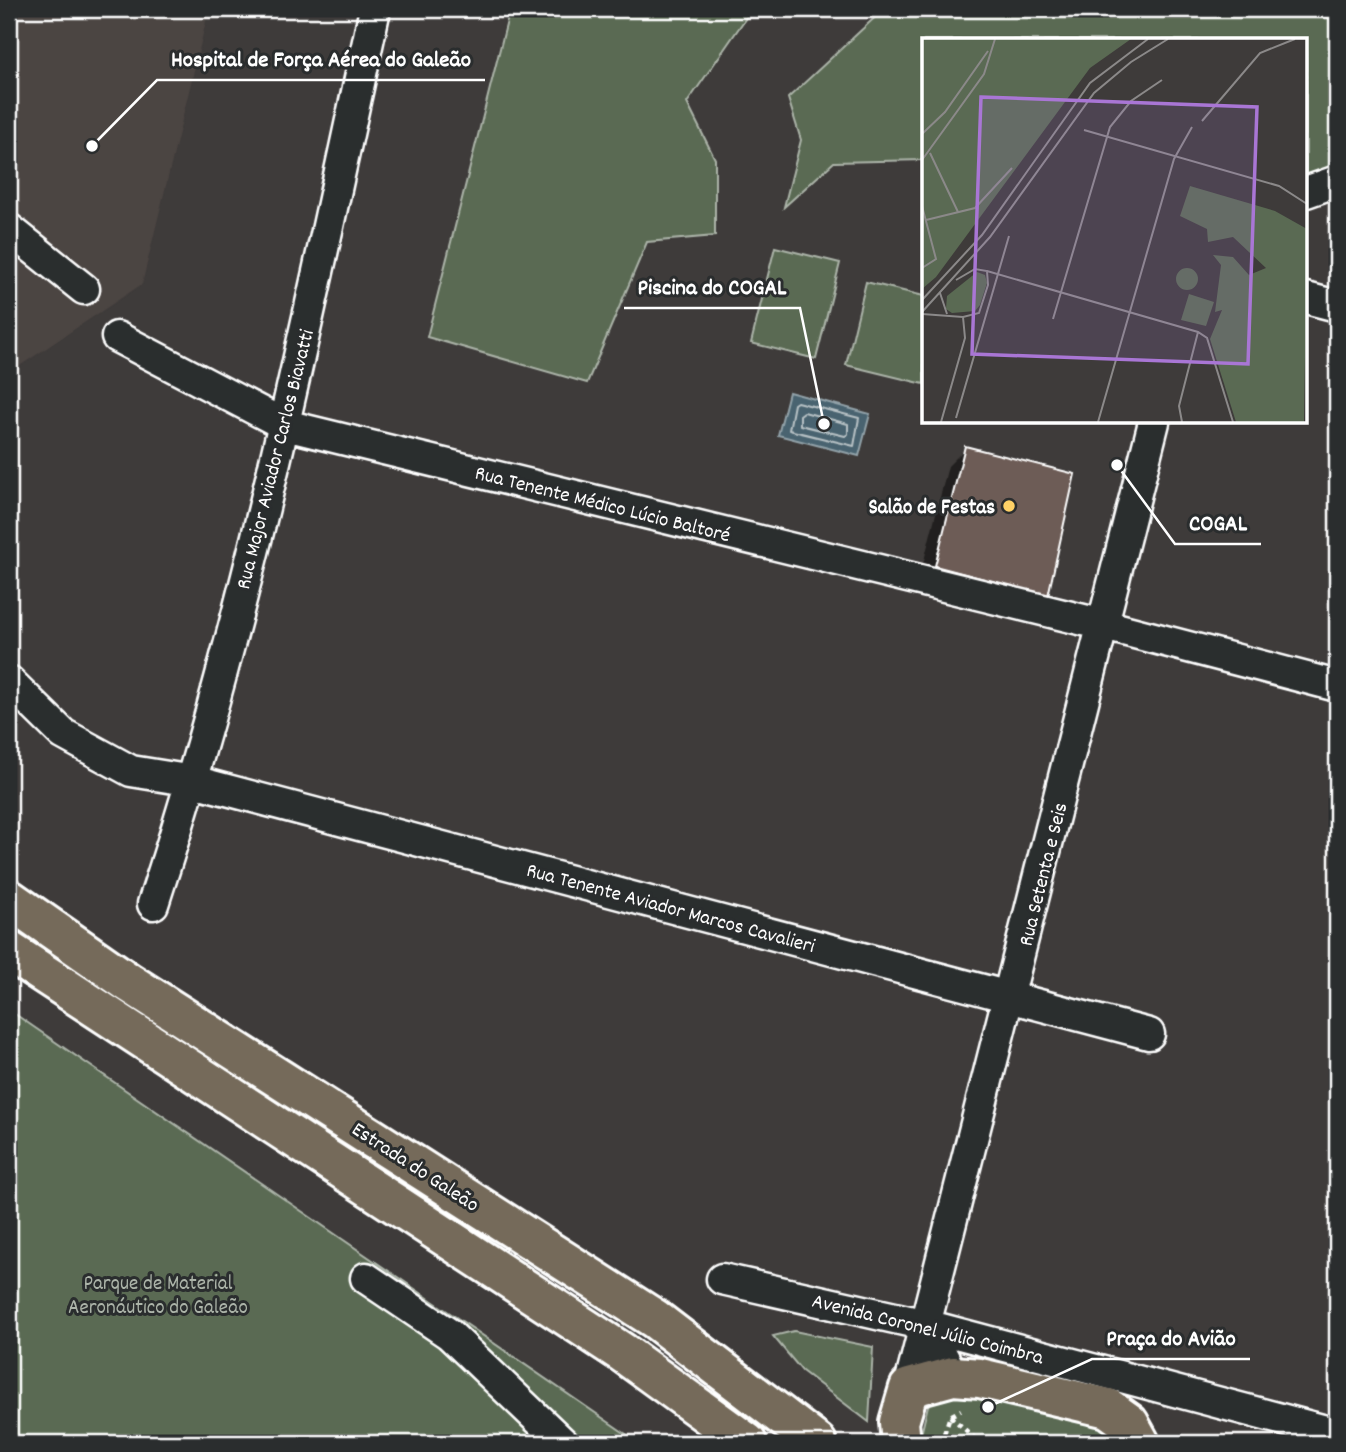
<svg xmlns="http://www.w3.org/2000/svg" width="1346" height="1452" font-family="Dekko,sans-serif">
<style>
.built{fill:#4c4542}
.green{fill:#5a6a53;stroke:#acb4a9;stroke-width:2}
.water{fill:#4a646f;stroke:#92a2a9;stroke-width:2}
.shadow{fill:#0007}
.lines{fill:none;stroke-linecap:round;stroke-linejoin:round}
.shore{stroke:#b7c1c5;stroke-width:2}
.building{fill:#6d5c56;stroke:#fff;stroke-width:2}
.minor-casing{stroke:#fff;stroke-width:35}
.major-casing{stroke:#fff;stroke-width:44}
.path{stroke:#fff;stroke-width:4.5;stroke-dasharray:5 5;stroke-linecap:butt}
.minor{stroke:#2a2d2e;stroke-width:30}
.major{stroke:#746a5a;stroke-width:38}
.poi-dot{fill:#ffd166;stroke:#2a2d2e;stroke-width:2.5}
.labels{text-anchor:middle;stroke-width:6;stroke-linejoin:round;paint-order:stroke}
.street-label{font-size:21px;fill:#fff;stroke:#2a2d2e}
.poi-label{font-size:21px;font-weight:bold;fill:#fff;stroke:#2a2d2e;text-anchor:end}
.park-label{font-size:21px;fill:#acb4a9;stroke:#2a2d2e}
.inset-road{fill:none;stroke:#8b8989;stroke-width:2}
.view{fill:#a976d5;fill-opacity:0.15;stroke:#a976d5;stroke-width:3.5}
.inset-edge{fill:none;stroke:#fff;stroke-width:3.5}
.leader{fill:none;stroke:#fff;stroke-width:2.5}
.callout-dot{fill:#fff;stroke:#2a2d2e;stroke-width:2.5}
.callout-label{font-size:23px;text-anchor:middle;font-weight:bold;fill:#fff;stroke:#2a2d2e;stroke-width:6;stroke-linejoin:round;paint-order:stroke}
</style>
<rect width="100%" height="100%" fill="#3e3b3a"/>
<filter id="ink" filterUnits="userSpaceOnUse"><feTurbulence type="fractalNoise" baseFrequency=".0143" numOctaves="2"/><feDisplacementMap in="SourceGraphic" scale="14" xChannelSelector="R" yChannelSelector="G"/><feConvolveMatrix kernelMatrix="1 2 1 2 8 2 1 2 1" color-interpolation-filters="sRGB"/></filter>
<g filter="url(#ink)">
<path class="built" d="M9,9h200l-67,275 -133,89z"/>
<path class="green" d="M510,9h242l-65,94 28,56v77l-68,6 -60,141 -160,-46z
M884,9h453v156l-31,12v-137h-382v120l-90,2 -50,45 17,-67 -13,-42z
M775,247l65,16 -24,96 -65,-16z
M866,282l58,14v88l-78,-19z
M9,1010l630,433h-630z
M794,1331l79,16 -4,75 -67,-51 -29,-35z
M971,1387l120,30 30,26h-202l11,-46z"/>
<path class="water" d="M789,392l81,22 -11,42 -81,-21z"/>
<path class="shadow" d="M966,448l80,147 -18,18 -110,-29 30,-118z"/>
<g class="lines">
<path class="shore" d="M797,402l62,16 -5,28 -65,-16 5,-26z
M804,412l44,12v10l-3,2 -45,-11v-10z"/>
</g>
<path class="building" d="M965,446l110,28 -27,122 -113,-30z"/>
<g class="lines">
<defs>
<path id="minor" d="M1306,192l31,-11
M9,229l75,60
M1306,298l31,8
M117,337l168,88 819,200 233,61
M9,681l54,53 68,37 62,10 956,253
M153,904c96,-293 157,-595 222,-895
M366,1278l83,56 114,109
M722,1279l204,46 411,109
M926,1325l27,51
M909,1388l245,-966"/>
<path id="major" d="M9,899l119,83 527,337 162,124
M9,951l614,402 124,90
M901,1443l-2,-21 10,-34 44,-12 27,2 128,30 21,15 11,20"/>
</defs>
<use href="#minor" class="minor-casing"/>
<use href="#major" class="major-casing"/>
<path class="path" d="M950,1416l30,27
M941,1443l9,-27 11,-6"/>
<use href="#minor" class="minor"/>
<use href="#major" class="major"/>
</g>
</g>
<circle class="poi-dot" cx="1009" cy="506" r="7"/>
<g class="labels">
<g class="street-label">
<text transform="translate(274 459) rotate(-76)" y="7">Rua Major Aviador Carlos Biavatti</text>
<text transform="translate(603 503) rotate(14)" y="7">Rua Tenente Médico Lúcio Baltoré</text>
<text transform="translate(1042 874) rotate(-76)" y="7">Rua Setenta e Seis</text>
<text transform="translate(671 907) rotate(15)" y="7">Rua Tenente Aviador Marcos Cavalieri</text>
<text transform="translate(416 1166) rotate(33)" y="7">Estrada do Galeão</text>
<text transform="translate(928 1328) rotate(14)" y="7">Avenida Coronel Júlio Coimbra</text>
</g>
<g class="poi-label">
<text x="995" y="513">Salão de Festas</text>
</g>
<g class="park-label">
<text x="158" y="1289">Parque de Material<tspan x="158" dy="24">Aeronáutico do Galeão</tspan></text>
</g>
</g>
<g transform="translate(922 38)">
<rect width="385" height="385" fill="#3e3b3a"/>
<path d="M0,1h209l-41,29 -154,209 -14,12zM268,148l85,25 32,18 -3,193h-68l-26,-83 12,-29 -7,2 6,-47 -8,-10 20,2 16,18 17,-7 -33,-31 -25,5 -1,-13 -27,-13zM254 241a11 11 0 1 1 22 0a11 11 0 1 1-22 0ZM55,234l8,3 2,8 -7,22 -5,6 -23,2 -6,-4 1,-13zM267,256l25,8 -8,24 -25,-6z" fill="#5a6a53"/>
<path class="inset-road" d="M280,83l58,-68 35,-14M162,92l195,56 28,18M0,96l23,-22 43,-61M8,115l28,59M0,122l62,-86 11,-35M0,168l14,53 -14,9M4,182l49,-12 37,-40M65,233l211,61 9,6 26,84M18,255l7,21M0,262l60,-65 108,-152 58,-44M0,274l68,-75 104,-144 37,-31 37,-23M0,276l41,3 16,-4 9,-28 -1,-14 -12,-2 -19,11M131,281l57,-192 21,-26 31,-21M34,380l53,-182M19,384l24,-84 -2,-21M176,384l76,-263 18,-32M260,384l-3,-16 19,-74"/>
<path class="view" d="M59,59l276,10 -9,257 -276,-10z"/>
<rect width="385" height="385" class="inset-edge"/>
</g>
<path class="leader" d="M92 146L157 80H485M824 424L800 308H624M1117 465L1175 544H1261M988 1407L1092 1359H1250"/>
<g class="callout-dot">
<circle cx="92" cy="146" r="7"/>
<circle cx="824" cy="424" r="7"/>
<circle cx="1117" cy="465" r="7"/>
<circle cx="988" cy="1407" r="7"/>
</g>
<g class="callout-label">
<text x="321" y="66">Hospital de Força Aérea do Galeão</text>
<text x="712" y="294">Piscina do COGAL</text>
<text x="1218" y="530">COGAL</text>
<text x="1171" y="1345">Praça do Avião</text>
</g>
<rect width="1346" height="1452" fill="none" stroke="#2a2d2e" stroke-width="35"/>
<rect x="18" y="18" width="1311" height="1417" fill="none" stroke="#fff" stroke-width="2.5" filter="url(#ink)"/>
</svg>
